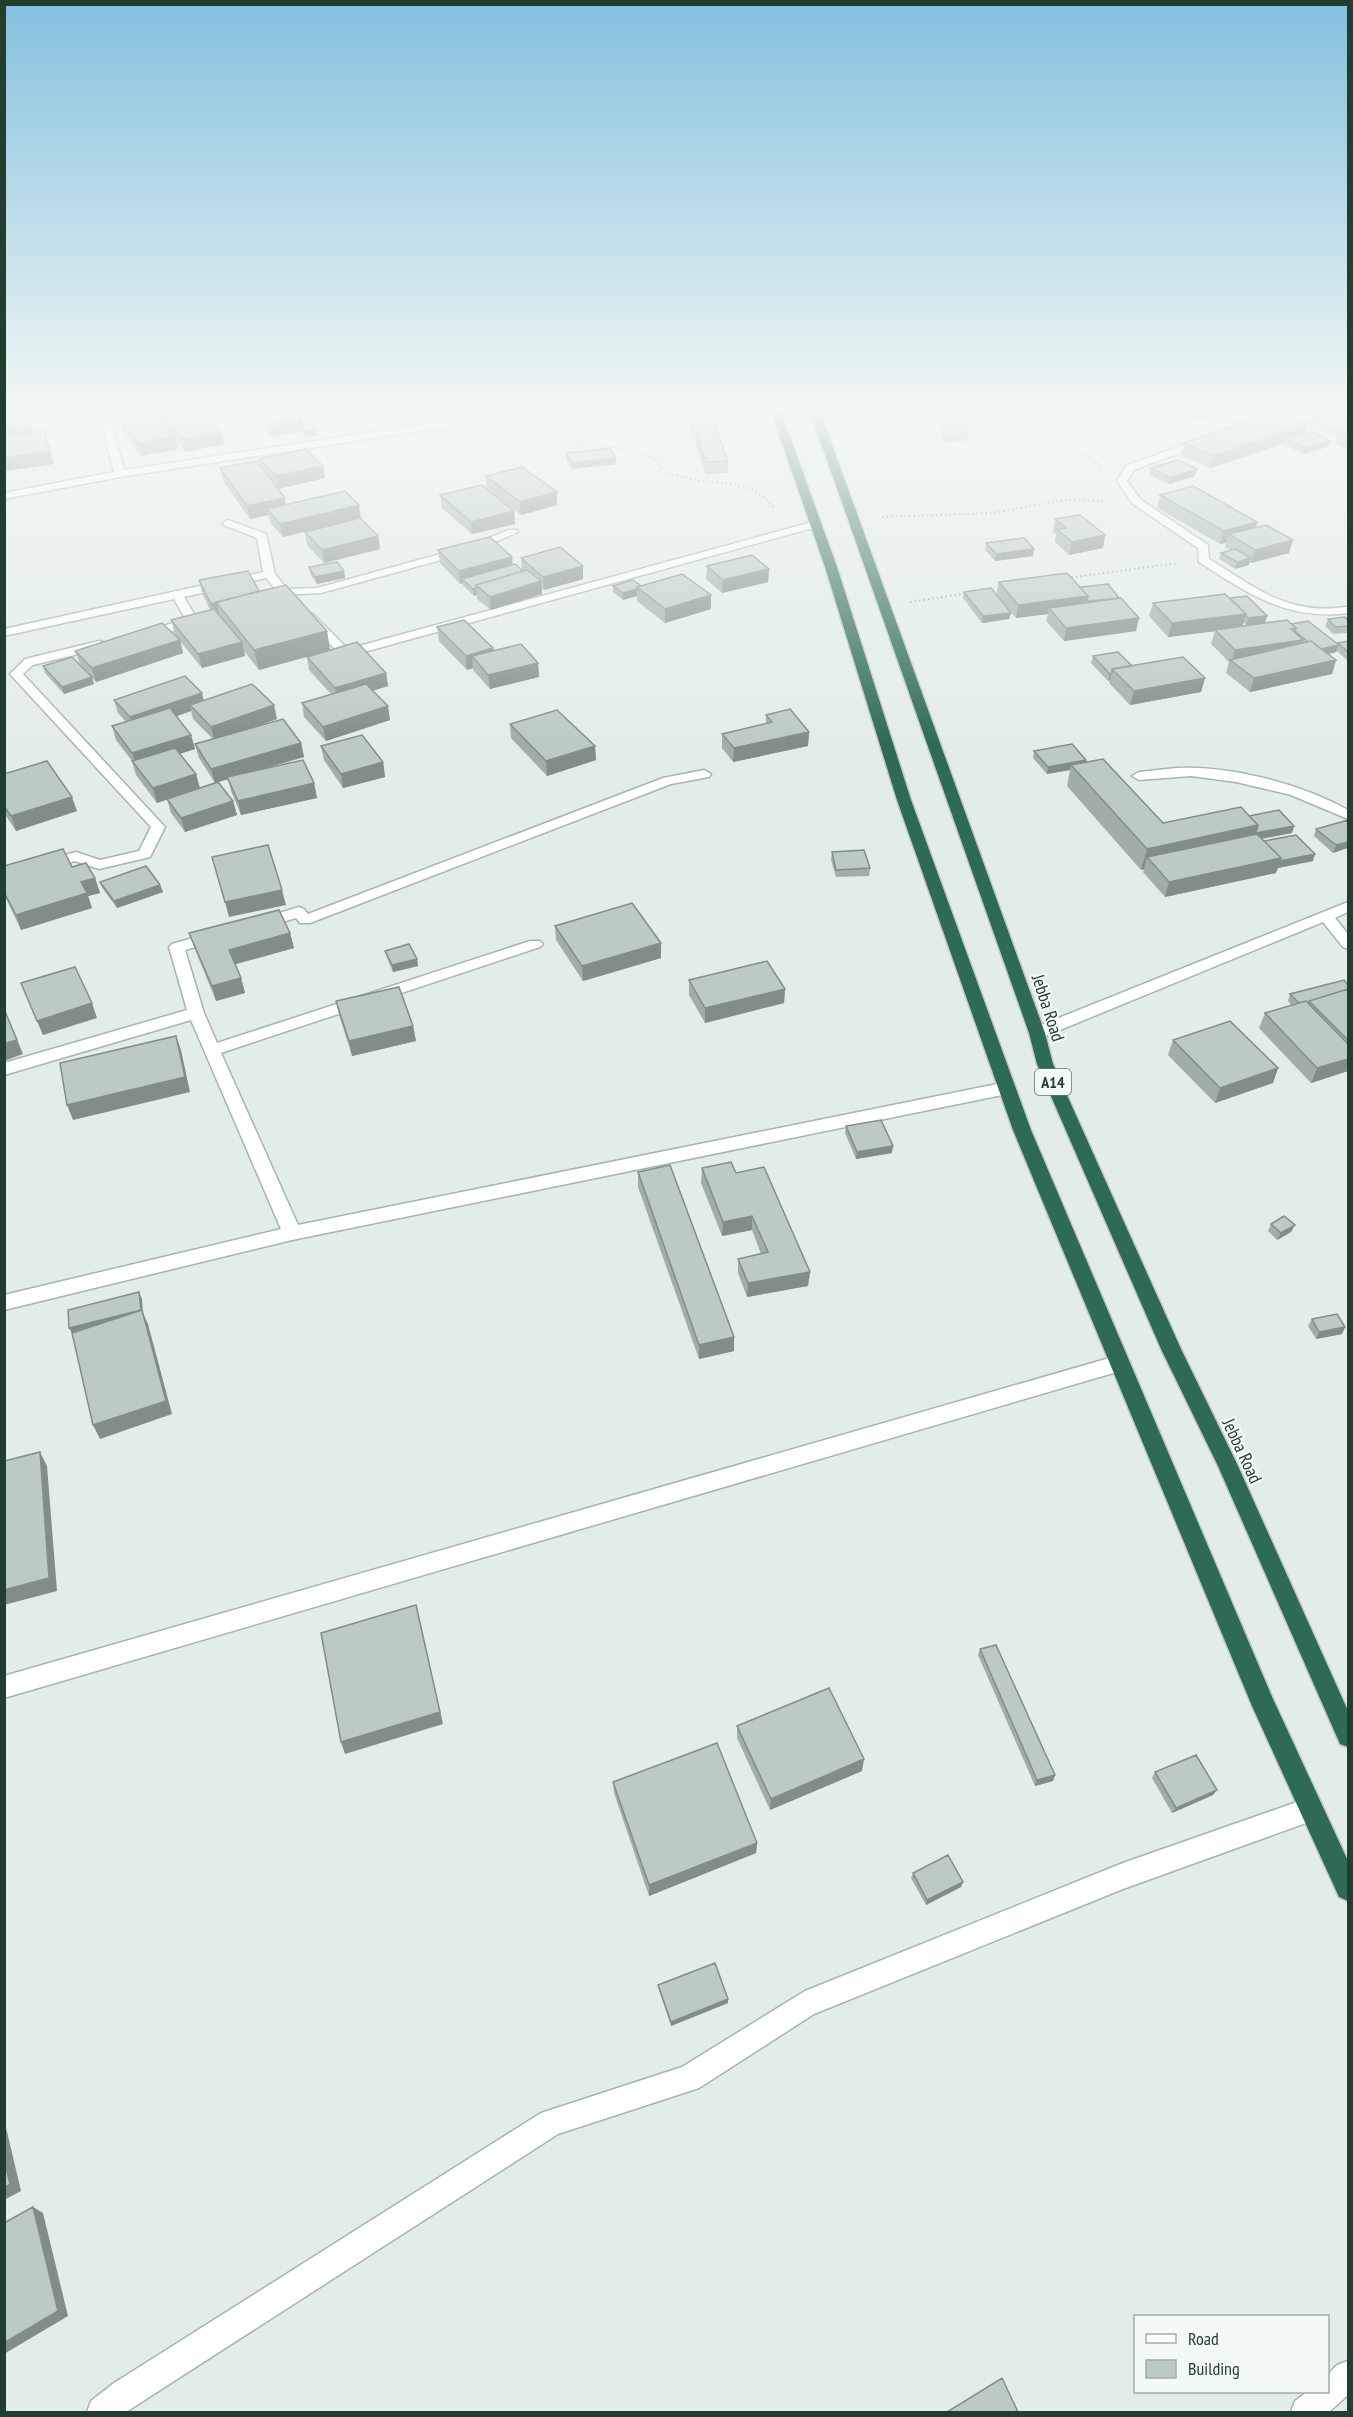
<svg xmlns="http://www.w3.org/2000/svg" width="1353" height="2417" font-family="'PT Sans Narrow',sans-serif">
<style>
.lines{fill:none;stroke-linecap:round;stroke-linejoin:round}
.street-casing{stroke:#a5b5ad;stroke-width:3}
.highway-casing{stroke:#c1c9c6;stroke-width:3}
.path{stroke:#83b09a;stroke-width:2;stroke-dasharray:1.5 3;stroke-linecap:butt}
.street{fill:#fff;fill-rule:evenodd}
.highway{fill:#2e6a54;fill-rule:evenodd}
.wall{fill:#a1aea7}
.shaded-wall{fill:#838d88}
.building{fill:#bbcac2;stroke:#838d88;stroke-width:1.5}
.labels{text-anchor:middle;stroke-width:4.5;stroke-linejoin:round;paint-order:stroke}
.shield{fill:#f3f9f5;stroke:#61766c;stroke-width:1.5}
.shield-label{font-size:16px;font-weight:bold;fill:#223e32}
.street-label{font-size:18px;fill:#223e32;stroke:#f3f9f5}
</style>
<rect width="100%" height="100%" fill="#e3ede7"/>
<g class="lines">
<defs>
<path id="street" d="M97,406h10l17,64 302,-46 217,-18h40l-5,3 -252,21 -306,47 -116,22v-6l110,-21z
M1307,406h18l-63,16 -5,-3z
M1205,437l4,1v4l-75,28 -7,11 14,19 67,45 1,14c30,18 61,43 97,48 14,3 28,1 42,0v6c-61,8 -99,-19 -149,-51l-1,-14 -65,-44 -16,-23 9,-15z
M228,520l38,14 9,40 12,15 30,-1 152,-42 40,-16h8l1,2 -41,18 -156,43 -41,2 -14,-17 -82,19 15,25 -2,3 -51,13 -6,-4 2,-3 44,-11 -12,-21 -170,37v-7l259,-57 -6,-34 -33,-13 -1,-2z
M816,521l5,3 -1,2 -474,131 -4,-1 -39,-39 2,-3h8l35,35z
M99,641l4,1v6l-70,17 -10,9 142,153 -15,30 -51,12 -24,-8 -71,19v-9l72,-19 24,8 39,-9 12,-24 -141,-153 15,-15z
M1176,768c53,-3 126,16 172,42v9l-57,-24 -55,-13 -45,-6 -52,4 -7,-4 7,-4z
M704,770l7,4 -2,3 -38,7 -361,139h-10l-4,-5 -38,11 -8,-5 3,-3 46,-14 5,2 4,5 355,-136z
M1348,902v10l-13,6 13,16v15l-5,-2 -20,-25 -280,115h-12l-2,-4 2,-4z
M214,932l5,2 3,3 -3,3 -34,10 19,63 13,30 313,-102h10l3,3 -3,3 -319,106 77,172 709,-143 6,2 2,4 -2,4 -6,2 -715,146 -288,70v-15l277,-66 -90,-209 -187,55v-12l183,-53 -18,-63 3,-3z
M1120,1355l7,2 3,6 -3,6 -1123,329v-22z
M1311,1797l9,3 3,9 -3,9 -197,71 -309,125 -115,74 -141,46 -432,278h-39l4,-11 23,-18 427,-270 141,-46 123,-76 318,-128z
M1348,2361v34l-19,17h-38l4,-11 12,-9h21v-18l9,-9z"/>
<path id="highway" d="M769,406h10l58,161 74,233 120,330 242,569 75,162v40l-9,-4 -87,-191 -239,-576 -116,-330 -72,-233z
M808,406h10l227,627 8,31 128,285 57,117 110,245v36l-8,-3 -122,-278 -57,-117 -124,-285 -8,-31z"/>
</defs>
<use href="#street" class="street-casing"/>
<use href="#highway" class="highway-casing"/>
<path class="path" d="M226,406l-21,2 8,12 26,11
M939,406l76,12 32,1 11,9 12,17 32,22
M569,441l55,8 31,10 9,13c12,3 25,7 38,9 33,4 49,0 73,28
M882,517l110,-4 71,-13 41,1
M1067,578l112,-15
M910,602l58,-9"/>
<use href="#street" class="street"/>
<use href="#highway" class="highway"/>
</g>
<path class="wall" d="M132,406h40l1,3 -16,3 5,7v-3l59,16 3,12 -38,8 -10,-11 2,8 -37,7 -18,-26 -3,-12 18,-3z
M242,406h47l14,19 13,4 1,6 -13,2 -3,-6 -29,6z
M360,406h38l1,8 -35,4z
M419,406h25v5l-21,2z
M685,406h20l23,55v12l-22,1 -15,-43v-8l-6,-13z
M1113,406h21v1l-13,3z
M1155,406h70l-3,9 -34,8z
M1312,417h36v33l-13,-6 2,-7 -27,-14z
M1235,424l70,10 23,13 -25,7 -19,-9 1,-2 -75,25 -29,-13 3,-12 50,-17z
M941,426l27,9 -1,6 -23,1 -4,-9z
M566,453l50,11 -44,5 -6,-9z
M259,459l64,7 2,12 -47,11 8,15 75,14 -78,19 -13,-15 -2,-7 -18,4 -27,-38 -3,-13 41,-2z
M1151,468l44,8 -26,8 -20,-9z
M486,476l71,29 -36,10 -34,-26z
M440,495l74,16 1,13 -43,10 -30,-26z
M1160,495l97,27 -1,5 33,26 -38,10 -1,-1 -1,3 -14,4 -16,-10 2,-6 9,-3 -5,-3 1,-4 -6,1 -63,-36z
M1055,519l50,16 -2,13 -34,7 -14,-13 1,-8 -3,-2z
M305,532l73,4 2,13 -56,14 -17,-18z
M986,543l47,13 -38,5 -10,-11z
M438,550l74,15 10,5 -1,-12 62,8v13l-39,11 -2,-2v6l-51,16 -14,-11v-4l-3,1 -11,-11v-2l-3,1 -20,-21z
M707,566l62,3 -1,13 -46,11 -16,-14z
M309,567l35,4 1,7 -28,6 -7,-10z
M199,580l60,11 68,40 3,19 56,23 2,13 -15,5 17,29 -64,21 -22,-24 -2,-14 29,-9 -22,-24 -2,-13 -48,13 -15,-19 1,5 -43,12 -22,-27 3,12 -87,29 -16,-18 -5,-13 103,-13 -3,-4 -4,-14 39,-10 -8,-17z
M999,582l81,5 39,12 20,19 -3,13 -72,10 -18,-20 2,-7 -32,4 -20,-23z
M613,586h28l70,23 -46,14 -28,-22v-5l-14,4 -10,-8z
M964,592l45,27 -27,4 -19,-25z
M1153,603l114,13 -2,7 -19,2 -2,-3 -2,4 50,-2 45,20 1,-1 10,-2v20l-11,-10 -1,1 -8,2 8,6 -4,14 -82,18 -24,-19 3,-11 -18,-18 4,-13 -47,6 -19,-21z
M1328,619l20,2v12l-15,1 -8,-8z
M437,627l56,21v3l45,12 1,14 -49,12 -17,-19v-2l-6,2 -28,-29z
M1093,656l39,10 73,12 -4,14 -71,13 -21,-22 1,-3 -2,1 -17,-18z
M43,666l51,18 -30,10 -19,-21z
M114,700h90l73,19 -32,11 56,13 3,14 -51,14 61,12 3,15 -76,17 -10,-24 -3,-12 -13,4 -16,-25 -4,-14 18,-5 -20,-20 -2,-8 -14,5 14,19 4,14 -15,5 16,20 4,14 33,13 4,14 -52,17 -14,-19 -4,-14 -10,4 -21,-28 -4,-14 -16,-21 -4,-14 14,-4 -8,-9z
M766,715l43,17 -1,14 -75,16 -11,-14v-14l44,-10z
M510,724l85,22 1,14 -49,16 -36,-38z
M321,746l62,16 2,15 -42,11 -19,-28z
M1034,751l52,9v2l77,61 86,-7 45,10 -2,7 -30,6 2,2 49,20 -35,7 -2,5 -111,24 -22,-25 1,-3 -3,1 -74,-84 3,-16 -23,4 -14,-16z
M4,774l73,37 -61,20 -12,-18z
M1348,820l-15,33 -19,-17 2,-7z
M832,852l38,16 -1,8 -33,1 -5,-17z
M4,866l91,12 5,15 -12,3 4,12 -71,22 -17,-36z
M100,882l60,3 3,7 -46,16 -14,-19z
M555,926l106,17v15l-78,23 -27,-41z
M189,933h101l4,15 -59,16 6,14 4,15 -29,8 -22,-54z
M385,951l32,8 1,7 -25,6 -6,-14z
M689,980l96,9 -1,14 -79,20 -16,-28z
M1348,985v86l-37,12 -52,-55 6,-15 26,-8 -3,-4 2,-7z
M336,1001l77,25 3,15 -64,15 -13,-41z
M1173,1040l105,28 -5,15 -58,20 -47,-48z
M846,1126l46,27 -36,6 -11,-26z
M702,1168l34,5 74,99 -2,14 -61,11 -9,-24v-14l23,-5 -9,-24 -30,6 -21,-53z
M638,1172l96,179 -35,8 -61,-172z
M1271,1224l20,8 -14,8 -9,-9z
M1312,1319l33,8 -3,7 -26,5 -8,-13z
M980,1649l75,126 -2,6 -18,5 -57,-131z
M737,1726l125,45 -92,39 -33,-72z
M1155,1772l58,23 -41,18 -20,-35z
M613,1782l144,61 -1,10 -107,43 -35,-103z
M913,1873l50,9 -2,5 -35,18 -15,-27z
M658,1985l70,18 -57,23 -12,-36z"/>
<path class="shaded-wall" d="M34,406l3,12 -6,1 3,20 -30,3v-33z
M50,406h11l-10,2z
M136,406h36l1,3 -34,6z
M363,406h35l1,8 -35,4z
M422,406h22v5l-21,2z
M1044,406h9l-1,3 -9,1z
M1122,406h12v1l-13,3z
M1212,406h13l-3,9 -34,8 3,-12z
M302,418l2,12 -4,-4 1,5 -29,6 -2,-12z
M1308,424l-4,12 -18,3 -1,4 -75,25 3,-12z
M316,429l1,6 -13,2 -1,-6z
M221,432l3,12 -38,8 -2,-12z
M175,436l3,13 -37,7 -3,-13z
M1330,441l-2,6 -25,7 2,-6z
M50,451l4,13 -48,7 -2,-5v-8z
M616,458v6l-44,5v-6z
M323,466l2,12 -47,11 -2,-13z
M1197,469l-2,7 -26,8 1,-6z
M557,492v13l-36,10 -1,-13z
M285,498l2,13 -20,-2 1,6 -18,4 -3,-13z
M359,505l2,13 -78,19 -3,-13z
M514,511l1,13 -43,10 -1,-12z
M1257,522l-3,13 -25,-1 -3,9 -6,1 4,-13z
M1105,535l-2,13 -34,7 3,-13z
M378,536l2,13 -56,14 -2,-13z
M1293,540l-4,13 -38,10 4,-13z
M1034,549l-1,7 -38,5 1,-7z
M512,557l1,13 -51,9 1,4 -3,1 -1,-13z
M1251,558l-2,7 -14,4 2,-7z
M583,566v13l-39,11 -1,-13z
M769,569l-1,13 -46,11 1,-13z
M344,571l1,7 -28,6 -2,-7z
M541,581l1,13 -51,16 -1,-13z
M476,588l1,7 -3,1 -1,-7z
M637,589v7l-14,4v-7z
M711,595v14l-46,14v-14z
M1088,596l-3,13 -36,-1 -1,6 -32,4 2,-13z
M217,603l3,14 -6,1 -3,-14z
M1011,613l-2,6 -27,4 1,-7z
M1246,614l-4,14 -74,9 4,-14z
M1267,616l-2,7 -19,2 2,-7z
M1139,618l-3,13 -72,10 2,-13z
M327,631l3,19 -71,20 -5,-20z
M180,640l3,13 -87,29 -4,-14z
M1303,640l-4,14 -67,7 3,-11z
M242,642l3,14 -43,12 -4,-14z
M1339,645l-3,7 -21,5 2,-7z
M493,648l2,14 -23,-6 1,12 -6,2 -1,-14z
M1336,660l-4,14 -82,18 4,-14z
M538,663l1,14 -49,12 -2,-14z
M386,673l2,13 -51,15 -2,-13z
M1112,673l-2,7 -2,1 2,-7z
M92,677l2,7 -30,10 -2,-7z
M1205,678l-4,14 -71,13 4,-14z
M202,693l3,13 -15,-1 1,6 -57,20 -4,-14z
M274,705l3,14 -62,22 -4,-14z
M388,706l2,14 -64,21 -3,-14z
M809,732l-1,14 -75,16 1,-14z
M191,735l4,14 -58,18 -5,-14z
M301,743l3,14 -89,26 -4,-14z
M595,746l1,14 -49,16 -1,-15z
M1086,760l-1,7 -14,-2 -1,5 -23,4 1,-7z
M383,762l2,15 -42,11 -2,-14z
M196,774l4,15 -43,14 -4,-15z
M314,783l3,15 -76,17 -3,-14z
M72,797l5,14 -61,20 -5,-15z
M233,801l4,14 -52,17 -4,-14z
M1258,825l36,1 -2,7 -39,7 -106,17 -3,12 -3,1 6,-21z
M1348,842v6l-15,5 3,-8z
M1315,854l-2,7 -35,7 -2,5 -111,24 4,-15 112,-24z
M95,878l5,15 -12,3 4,12 -71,22 -5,-15 65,-33z
M160,885l3,7 -46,16 -3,-7z
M282,890l4,15 -57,12 -4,-15z
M290,933l4,15 -61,17 -4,-15z
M661,943v15l-78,23 -1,-15z
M417,959l1,7 -25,6 -1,-7z
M241,978l4,15 -29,8 -4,-15z
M785,989l-1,14 -79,20v-15z
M92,1003l5,15 -54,17 -6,-14z
M4,1008l19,46 -19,7z
M413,1026l3,15 -64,15 -3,-15z
M176,1036l5,14 9,42 -117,28 -6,-15z
M1348,1059v12l-37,12 6,-15z
M1278,1068l-5,15 -58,20 5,-15z
M893,1146l-1,7 -36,6 1,-7z
M752,1216v14l-30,6 1,-14z
M1295,1225l-4,7 -14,8 4,-7z
M810,1272l-2,14 -61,11 1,-14z
M139,1292l3,7 1,14 5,11 24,90 -72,25 -7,-14 -20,-90 -4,-7z
M1345,1327l-3,7 -26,5 3,-7z
M734,1337v14l-35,8v-14z
M40,1452l7,14 10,125 -53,14v-15z
M419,1618l24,106 -98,30 -4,-12z
M864,1759l-2,12 -92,39 1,-11z
M1055,1775l-2,6 -18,5 2,-6z
M1217,1790l-4,5 -41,18 4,-5z
M757,1843l-1,10 -107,43v-11z
M963,1882l-2,5 -35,18 1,-5z
M728,1999v4l-57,23v-4z
M4,2119l17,72 -17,9z
M33,2207l10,6 25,103 -64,38v-11z"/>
<path class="building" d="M4,406h27l-27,3z
M252,406h37l13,12 -32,7z
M686,406h19l6,12 -19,1z
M1181,406h31l-21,5z
M198,408l23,24 -37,8 -22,-24z
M29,410l1,17 -26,3v-17z
M156,411l19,25 -37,7 -18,-25z
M1276,411l32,13 -95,32 -29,-13 53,-18 -2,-1z
M1336,411l12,6v11l-8,3 -28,-14z
M712,418l16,43 -22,1 -15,-43z
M313,424l3,5 -13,2 -3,-5z
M941,426h23l4,9 -23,1z
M1348,428v8l-9,-5z
M44,431l6,20 -46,7v-21z
M1312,432l18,9 -25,7 -19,-9z
M610,448l6,10 -44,5 -6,-10z
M306,449l17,17 -47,10 -17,-17z
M1177,460l20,9 -27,9 -19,-10z
M257,461l28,37 -38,8 -27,-38z
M522,467l35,25 -37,10 -34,-26z
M482,485l32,26 -43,11 -31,-27z
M1193,486l64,36 -33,9 -64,-36z
M345,491l14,14 -79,19 -13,-15z
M1080,515l25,20 -33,7 -15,-13 9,-1 -11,-9z
M360,518l18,18 -56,14 -17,-18z
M1266,525l27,15 -38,10 -26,-16z
M490,537l22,20 -53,14 -21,-21z
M1024,538l10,11 -38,5 -10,-11z
M560,547l23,19 -40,11 -22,-19z
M1235,549l16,9 -14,4 -16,-9z
M752,555l17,14 -46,11 -16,-14z
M337,562l7,9 -29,6 -6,-10z
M515,564l8,7 -47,14v3l-3,1 -11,-10z
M527,570l14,11 -51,16 -14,-12z
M248,571l11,20 -48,13 -12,-24z
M1067,573l21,23 -70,9 -19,-23z
M682,574l29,21 -46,14 -28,-22z
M633,580l8,6 -4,1v2l-14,4 -10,-7z
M1108,584l11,14 -31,3 -1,-1 1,-4 -8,-9z
M286,585l41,46 -73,19 -38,-48z
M991,588l20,25 -28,3 -19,-24z
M1225,594l21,20 -74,9 -19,-20z
M1247,596l20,20 -19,2 -3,-3 1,-1 -16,-16z
M1121,598l18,20 -73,10 -17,-20z
M214,609l28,33 -44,12 -27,-34z
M1345,617l3,4v5l-13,1 -7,-8z
M464,620l29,28 -27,8 -29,-29z
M1287,620l9,8 -5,1 12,11 -68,10 -20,-20z
M1308,621l31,24 -18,4 -10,-8 -3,1 -13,-11 1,-3 -4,-4z
M162,623l18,17 -88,28 -17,-17z
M1311,641l25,19 -82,18 -24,-18z
M1348,641v11l-10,-9z
M357,642l29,31 -51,15 -28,-31z
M521,644l17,19 -50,12 -16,-19z
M1118,652l14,14 -20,3v4l-2,1 -17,-18z
M72,657l20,20 -30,10 -19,-21z
M1183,657l22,21 -71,13 -22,-22z
M185,676l17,17 -72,24 -16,-17z
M252,684l22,21 -63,22 -21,-22z
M366,684l22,22 -65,21 -21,-24z
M170,708l21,27 -59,18 -20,-27z
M790,709l19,23 -75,16 -12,-14 50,-12 -6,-7z
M557,710l38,36 -49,15 -36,-37z
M283,719l18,24 -90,26 -16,-25z
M362,735l21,27 -42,12 -20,-28z
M1072,744l14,16 -38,7 -14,-16z
M175,748l21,26 -43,14 -21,-27z
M1103,759l60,64 78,-16 17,18 -111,24 -76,-84z
M303,760l11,23 -76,18 -11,-24z
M47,761l25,36 -61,19 -7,-10v-32z
M218,782l15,19 -52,17 -14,-19z
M1279,810l15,16 -38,7 2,-8 -9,-9z
M1348,820v22l-12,3 -20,-16z
M1257,834l24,24 -112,24 -22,-25z
M1296,835l19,19 -35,7 1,-3 -17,-17z
M268,845l14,45 -57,12 -13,-45z
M63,849l9,18 14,-4 9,15 -14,4 6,11 -71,22 -12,-23v-26z
M864,850l6,18 -34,2 -4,-18z
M146,866l14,19 -46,16 -14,-19z
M632,903l29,40 -79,23 -27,-40z
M279,910l11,23 -61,17 12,28 -29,8 -23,-53z
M409,944l8,15 -25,6 -7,-14z
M767,961l18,28 -80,19 -16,-28z
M75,967l17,36 -55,18 -16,-38z
M1344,980l4,5v4l-39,12 -1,2 -2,-2 -7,2 -9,-9z
M399,987l14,39 -64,15 -13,-40z
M1348,989v51l-39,-39z
M1306,1001l42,43v15l-31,9 -52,-55z
M4,1009l13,31 -13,4z
M1230,1021l48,47 -58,20 -47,-48z
M176,1036l9,41 -118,28 -7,-42z
M881,1120l12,26 -36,6 -11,-26z
M731,1162l5,11 28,-6 46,105 -62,11 -10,-24 30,-7 -16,-36 -29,6 -21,-54z
M670,1165l64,172 -35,8 -61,-173z
M1284,1216l11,9 -14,8 -10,-9z
M139,1292l2,18 -72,18 -1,-18z
M142,1310l24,91 -73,24 -21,-92z
M1337,1314l8,13 -26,5 -7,-13z
M40,1452l9,126 -45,12v-129z
M416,1605l24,107 -99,30 -20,-109z
M996,1645l59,130 -18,5 -57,-131z
M829,1688l35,71 -93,40 -34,-73z
M717,1743l40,100 -108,42 -36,-103z
M1196,1755l21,35 -41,18 -21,-36z
M948,1855l15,27 -36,18 -14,-27z
M715,1963l13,36 -57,23 -13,-37z
M4,2159l6,25 -6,4z
M33,2207l25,104 -54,32v-120z
M1002,2378l16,34h-71z"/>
<linearGradient id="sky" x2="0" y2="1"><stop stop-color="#83c0de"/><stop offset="0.55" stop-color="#f2f7f4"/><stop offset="1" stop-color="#f2f7f4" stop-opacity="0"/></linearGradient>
<rect width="1353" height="744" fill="url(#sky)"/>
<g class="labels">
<rect class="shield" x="1035" y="1069" width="36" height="26" rx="4.5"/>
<g class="shield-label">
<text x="1053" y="1088">A14</text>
</g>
<g class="street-label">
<text transform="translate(1048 1008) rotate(72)" y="6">Jebba Road</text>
<text transform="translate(1242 1451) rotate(65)" y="6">Jebba Road</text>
</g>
</g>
<rect width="1353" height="2417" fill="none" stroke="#223e32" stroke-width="12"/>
<rect x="1134" y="2315" width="195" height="78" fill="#f3f9f5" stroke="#9faea7" stroke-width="1.5"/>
<rect x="1146" y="2334" width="30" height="9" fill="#ffffff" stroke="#9faea7" stroke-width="1.5"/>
<text x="1188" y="2345" font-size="18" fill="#223e32">Road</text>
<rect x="1146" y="2360" width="30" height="18" fill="#bbcac2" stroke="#9faea7" stroke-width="1.5"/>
<text x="1188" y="2375" font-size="18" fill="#223e32">Building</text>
</svg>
